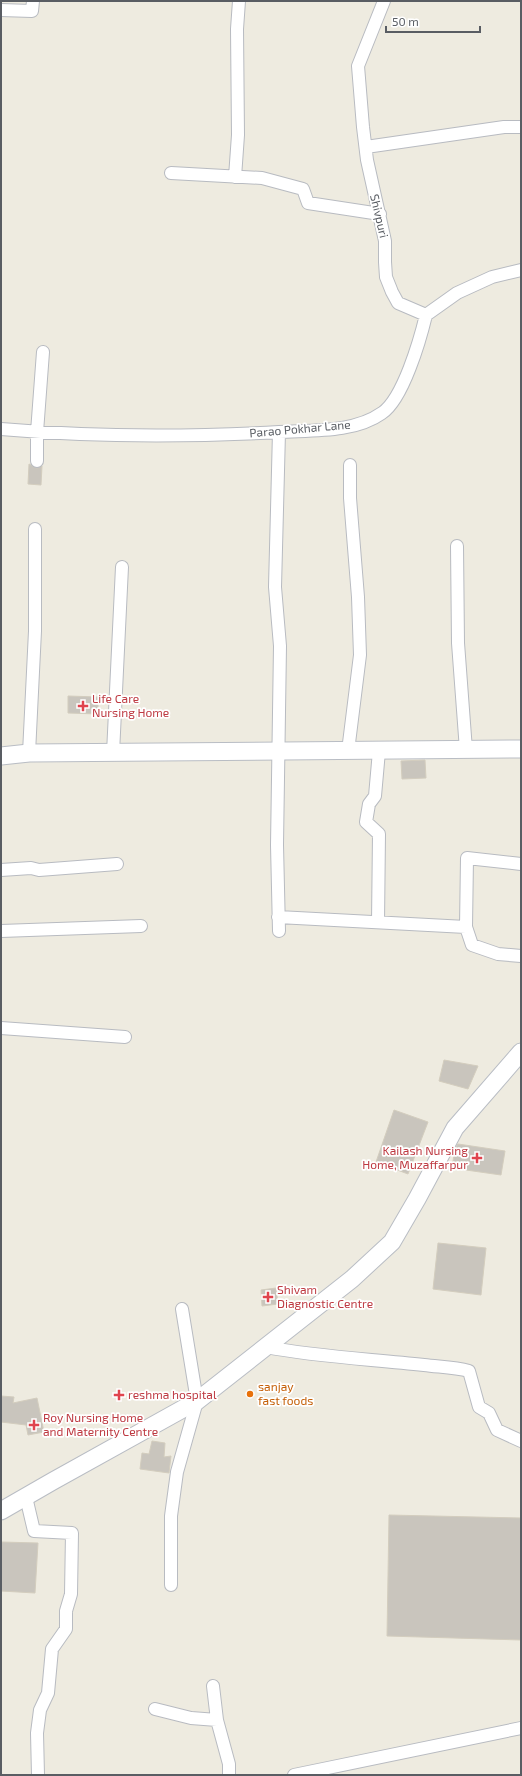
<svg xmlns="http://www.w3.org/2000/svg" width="522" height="1776" font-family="'Exo 2',sans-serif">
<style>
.building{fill:#c9c5bd;stroke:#d3cdbe}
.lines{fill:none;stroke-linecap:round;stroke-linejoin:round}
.minor-casing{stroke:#b8bbc1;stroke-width:14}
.secondary-casing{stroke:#b9bdc4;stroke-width:19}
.minor{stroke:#fff;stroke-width:12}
.secondary{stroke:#fff;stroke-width:17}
.health-dot{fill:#e0444e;stroke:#fff;stroke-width:1.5}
.food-dot{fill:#e8710a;stroke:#fff;stroke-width:1.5}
.labels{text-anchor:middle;stroke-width:3.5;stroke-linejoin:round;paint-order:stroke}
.street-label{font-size:12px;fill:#595d63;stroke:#fff}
.health-label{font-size:12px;fill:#be3a42;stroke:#fff;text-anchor:start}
.food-label{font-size:12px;fill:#c56008;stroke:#fff;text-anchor:start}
</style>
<rect width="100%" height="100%" fill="#eeebe0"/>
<path class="building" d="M29,464l8,4 5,-2 -1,19 -13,-1z
M68,696l30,1v17l-30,-1z
M425,760l1,18 -24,1 -1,-18z
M444,1060l34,6 -10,23 -29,-8z
M394,1110l34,12 -20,52 -32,-12z
M458,1144l47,7 -4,24 -49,-7 3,-20z
M438,1243l48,5 -5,47 -48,-6z
M276,1288l2,16 -16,2 -1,-16z
M1,1396l13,1 -1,6 24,-5 7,34 -16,3 -2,-10 -25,-3z
M152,1441l13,2 -1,14 7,-1 -2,17 -29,-4 2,-16 7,1z
M389,1515l132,3v122l-134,-4z
M1,1542l37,1 -3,50 -34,-2z"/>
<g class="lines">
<defs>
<path id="minor" d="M384,1l-26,65 5,61 4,33 18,81v21l1,15 6,15 6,11 28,12
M1,10l31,1 1,-10
M366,147l138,-20h17
M171,173l91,5 41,11 5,14 72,11
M235,177l3,-42 -1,-106 2,-28
M1,429c92,8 186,8 278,3 33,-2 75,1 103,-19 21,-14 38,-73 44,-98l31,-22 35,-16 29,-7
M37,461v-29l6,-80
M457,546l1,97 8,107
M348,751l12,-96 -2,-58 -8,-99v-33
M29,753l6,-122v-102
M113,753l9,-186
M1,870l30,-2 8,2 78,-6
M278,917l188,10 6,18 26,9 23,2
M378,922l1,-88 -13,-12 3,-18 6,-8 4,-45
M466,927l1,-69 54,6
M1,931l140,-5
M279,931l-2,-86 3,-199 -5,-59 4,-155
M1,1028l124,9
M266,1347c52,10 105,12 158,18 15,2 30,2 45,6l10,36 10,6 8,17 24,11
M26,1497l8,34 38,2 -1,61 -5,17v18l-14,20 -4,44 -8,17 -3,23 1,42
M171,1585v-69l6,-44 20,-71 -15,-92
M213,1686l4,34 12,44v11
M155,1709l36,9 26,2
M294,1775l227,-47"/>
<path id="secondary" d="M1,756l28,-3 492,-4
M1,1511l52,-30 144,-80 155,-122 40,-37 25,-43 38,-71 66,-76"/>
</defs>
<use href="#minor" class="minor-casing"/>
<use href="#secondary" class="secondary-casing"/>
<use href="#minor" class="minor"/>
<use href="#secondary" class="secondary"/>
</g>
<g class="health-dot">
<path d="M81 700h4v4h4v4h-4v4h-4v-4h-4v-4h4z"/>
<path d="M475 1152h4v4h4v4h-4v4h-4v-4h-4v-4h4z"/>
<path d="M266 1291h4v4h4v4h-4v4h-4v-4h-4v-4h4z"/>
<path d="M117 1389h4v4h4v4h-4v4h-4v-4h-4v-4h4z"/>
<path d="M32 1419h4v4h4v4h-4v4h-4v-4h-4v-4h4z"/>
</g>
<circle class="food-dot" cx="250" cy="1394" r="4"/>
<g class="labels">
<g class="street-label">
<text transform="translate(379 216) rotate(77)" y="4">Shivpuri</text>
<text transform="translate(300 429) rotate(-5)" y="4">Parao Pokhar Lane</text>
</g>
<g class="health-label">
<text x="92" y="703">Life Care<tspan x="92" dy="14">Nursing Home</tspan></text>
<text x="468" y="1155" text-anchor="end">Kailash Nursing<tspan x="468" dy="14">Home, Muzaffarpur</tspan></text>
<text x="277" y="1294">Shivam<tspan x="277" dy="14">Diagnostic Centre</tspan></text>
<text x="128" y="1399">reshma hospital</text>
<text x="43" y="1422">Roy Nursing Home<tspan x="43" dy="14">and Maternity Centre</tspan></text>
</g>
<g class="food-label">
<text x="258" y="1391">sanjay<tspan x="258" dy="14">fast foods</tspan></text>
</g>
</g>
<rect width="522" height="1776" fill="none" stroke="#595d63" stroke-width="4"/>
<path d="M386 26v6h94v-6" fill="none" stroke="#595d63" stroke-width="2"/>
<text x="392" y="26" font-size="12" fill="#595d63" stroke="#ffffff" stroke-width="3" paint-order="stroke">50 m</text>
</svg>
